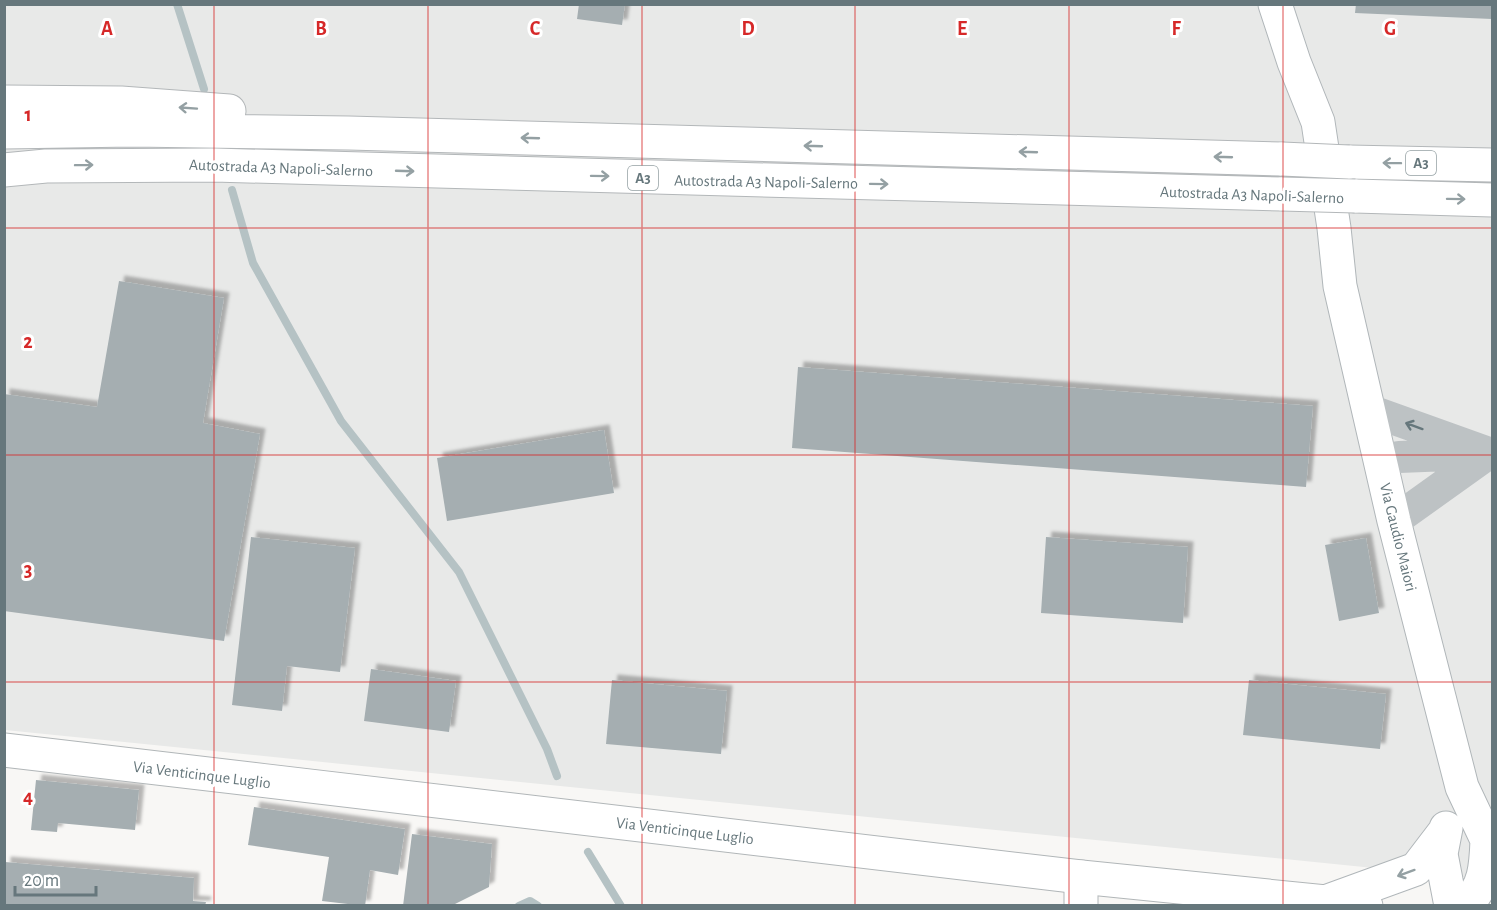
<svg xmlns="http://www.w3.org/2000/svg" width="1497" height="910" font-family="'Alegreya Sans',sans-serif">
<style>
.built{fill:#e8e9e8}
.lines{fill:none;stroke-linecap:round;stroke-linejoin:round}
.stream{stroke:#b5c2c4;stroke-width:8}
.building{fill:#a5aeb1;filter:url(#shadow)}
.secondary-casing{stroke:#b0b6b9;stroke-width:35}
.primary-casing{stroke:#b1b6b8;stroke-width:35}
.highway-casing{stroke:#b3b7b9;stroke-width:35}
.street{stroke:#bdc2c4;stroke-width:32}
.secondary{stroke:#fff;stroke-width:33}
.primary{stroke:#fff;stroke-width:33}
.highway{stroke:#fff;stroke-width:33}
.highway-bridge-casing{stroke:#b3b7b9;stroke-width:35;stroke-linecap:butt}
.highway-bridge{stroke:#fff;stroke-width:33}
.oneway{stroke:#94a0a3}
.oneway2{stroke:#66777c}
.grid{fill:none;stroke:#d62828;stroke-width:1.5;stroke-opacity:0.55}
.labels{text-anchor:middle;stroke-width:6;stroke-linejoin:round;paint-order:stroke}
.shield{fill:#fff;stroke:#94a0a3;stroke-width:1.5}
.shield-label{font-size:15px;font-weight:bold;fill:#66777c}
.street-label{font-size:16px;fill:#66777c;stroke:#fff}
.grid-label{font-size:20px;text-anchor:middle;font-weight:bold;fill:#d62828;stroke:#fff;stroke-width:6;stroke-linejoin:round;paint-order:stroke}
</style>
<defs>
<filter id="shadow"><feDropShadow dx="5.5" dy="-5.5" stdDeviation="1.5" flood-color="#0004"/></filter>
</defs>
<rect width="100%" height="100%" fill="#f8f7f5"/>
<path class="built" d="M5,5h1487v875l-1487,-150z"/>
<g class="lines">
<path class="stream" d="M177,4l27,85
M232,190l21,73 88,158 118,151 88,177 10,27
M588,852l33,54
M519,906l11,-5 8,5"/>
</g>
<path class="building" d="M579,4h46l-3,21 -45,-6z
M1356,4h136v15l-137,-6z
M119,281l105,17 -21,125 57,11 -36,207 -220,-30v-217l93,13z
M798,367l515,39 -7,81 -514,-39z
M604,430l10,63 -167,28 -10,-63z
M251,537l104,11 -15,124 -53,-6 -5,45 -50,-6z
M1046,537l142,10 -5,76 -142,-10z
M1366,538l13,75 -40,8 -14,-76z
M371,669l85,12 -7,51 -85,-11z
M612,680l115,11 -6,63 -115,-10z
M1249,680l137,14 -6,55 -137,-14z
M36,780l103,10 -4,40 -77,-7 -1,9 -26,-2z
M254,807l151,22 -7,46 -28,-5 -5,36 -43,-5 7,-44 -81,-12z
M412,834l80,10 -3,43 -38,19h-48z
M5,862l189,16 -1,23 13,1 -1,4h-200z"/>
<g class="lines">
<defs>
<path id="secondary" d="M1275,4l19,58 24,60 16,106 6,58 54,235 68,266 25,53 5,6
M1446,828l-5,26 10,52
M1081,877v29
M1328,901l88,-32 29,-38
M1465,906c20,-19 21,-39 22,-66"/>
<path id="primary" d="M4,750l1077,127 285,29"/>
<path id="highway" d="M4,102l117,1 108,8
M4,132l128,-2 217,3 933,26
M1349,162l143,3
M4,170l42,-4 168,-1 1068,29
M1355,196l137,4"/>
</defs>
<use href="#secondary" class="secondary-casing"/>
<use href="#primary" class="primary-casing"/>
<use href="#highway" class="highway-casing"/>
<path class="street" d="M1369,410l120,43
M1381,462l18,-5 75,-3
M1394,521l95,-68"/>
<use href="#secondary" class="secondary"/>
<use href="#primary" class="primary"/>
<use href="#highway" class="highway"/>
<defs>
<path id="highway-bridge" d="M1282,159l67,3
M1282,194l73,2"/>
</defs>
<use href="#highway-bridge" class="highway-bridge-casing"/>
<use href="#highway-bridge" class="highway-bridge"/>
</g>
<defs><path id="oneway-shaft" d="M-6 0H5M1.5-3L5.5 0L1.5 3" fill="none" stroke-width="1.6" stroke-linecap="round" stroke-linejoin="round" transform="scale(1.5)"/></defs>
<g class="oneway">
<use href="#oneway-shaft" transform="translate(188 108) rotate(-176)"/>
<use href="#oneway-shaft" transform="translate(530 138) rotate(-178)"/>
<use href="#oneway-shaft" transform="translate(813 146) rotate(-178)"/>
<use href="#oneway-shaft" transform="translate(1028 152) rotate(-178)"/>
<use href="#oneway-shaft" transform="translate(1223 157) rotate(-178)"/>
<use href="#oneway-shaft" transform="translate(1392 163) rotate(-179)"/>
<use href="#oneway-shaft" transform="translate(84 165) rotate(-1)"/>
<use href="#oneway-shaft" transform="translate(405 171) rotate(2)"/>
<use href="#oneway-shaft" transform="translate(600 176) rotate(1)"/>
<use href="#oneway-shaft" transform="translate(879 184) rotate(1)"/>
<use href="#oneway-shaft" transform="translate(1456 199) rotate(1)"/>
<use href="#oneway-shaft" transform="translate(1406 873) rotate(160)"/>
</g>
<use class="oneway2" href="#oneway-shaft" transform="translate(1414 426) rotate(-160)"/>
<path class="grid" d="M214,4v902M428,4v902M642,4v902M855,4v902M1069,4v902M1283,4v902M4,228h1488M4,455h1488M4,682h1488"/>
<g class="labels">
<g class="shield">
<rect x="1406" y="151" width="30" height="24" rx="4.5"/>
<rect x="628" y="166" width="30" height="24" rx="4.5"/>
</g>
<g class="shield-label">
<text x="1421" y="168">A3</text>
<text x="643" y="183">A3</text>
</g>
<g class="street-label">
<text transform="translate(281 167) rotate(2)" y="6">Autostrada A3 Napoli-Salerno</text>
<text transform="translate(766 181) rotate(1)" y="6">Autostrada A3 Napoli-Salerno</text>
<text transform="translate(1252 194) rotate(2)" y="6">Autostrada A3 Napoli-Salerno</text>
<text transform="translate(1399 537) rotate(76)" y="6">Via Gaudio Maiori</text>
<text transform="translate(202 774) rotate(7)" y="6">Via Venticinque Luglio</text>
<text transform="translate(685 830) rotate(7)" y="6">Via Venticinque Luglio</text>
</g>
</g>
<g class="grid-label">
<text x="107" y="35">A</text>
<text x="321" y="35">B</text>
<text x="535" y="35">C</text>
<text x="748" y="35">D</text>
<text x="962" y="35">E</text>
<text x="1176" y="35">F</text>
<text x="1390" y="35">G</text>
<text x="28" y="121">1</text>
<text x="28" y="348">2</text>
<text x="28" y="576">3</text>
<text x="28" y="803">4</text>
</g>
<rect width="1497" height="910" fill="none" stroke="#66777c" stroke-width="12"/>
<path d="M15 886v9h81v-9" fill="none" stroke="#66777c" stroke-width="3"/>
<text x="24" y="886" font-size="18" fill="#66777c" stroke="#ffffff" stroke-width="4.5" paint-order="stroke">20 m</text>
</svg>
